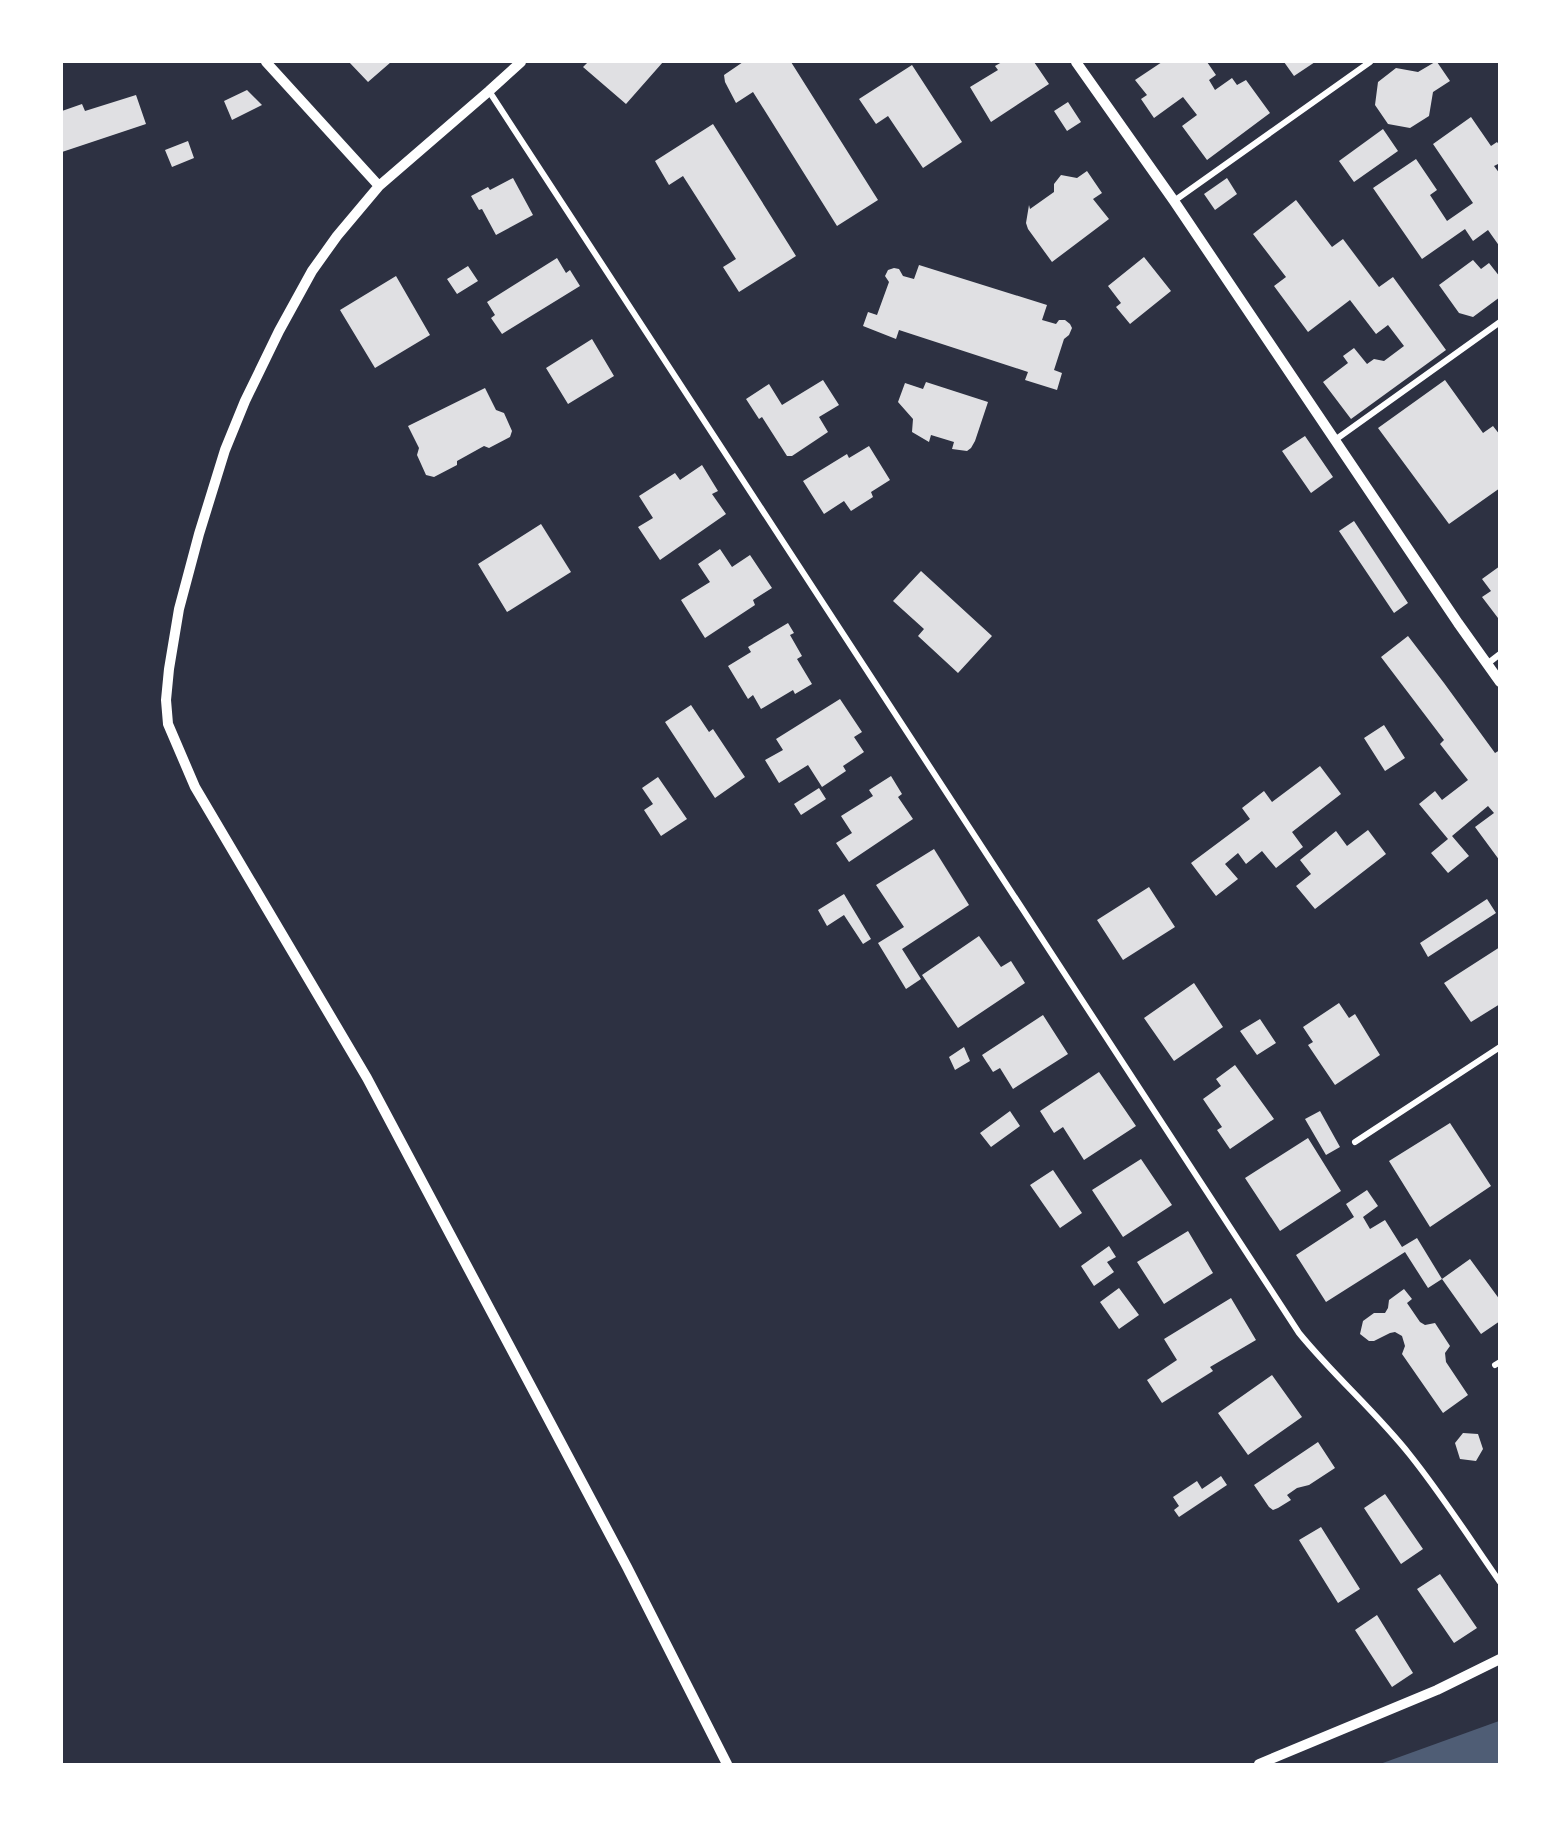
<svg xmlns="http://www.w3.org/2000/svg" width="1561" height="1826" font-family="'IBM Plex Sans',sans-serif">
<style>
.water{fill:#4f5d75}
.building{fill:#e0e0e3}
.lines{fill:none;stroke-linecap:round;stroke-linejoin:round}
.minor{stroke:#fff;stroke-width:6}
.tertiary{stroke:#fff;stroke-width:10}
</style>
<rect width="100%" height="100%" fill="#2d3142"/>
<path class="water" d="M1499,1721v43h-119z"/>
<path class="building" d="M349,62h42l-23,20z
M588,62h75l-37,42 -43,-37z
M743,62h48l87,138 -41,26 -84,-134 -17,11 -11,-21 -1,-7z
M1002,62h32l15,22 -58,38 -21,-35 28,-17 -3,-4z
M1162,62h45l9,13 -7,5 6,10 17,-12 5,7 9,-5 24,33 -63,47 -25,-34 15,-11 -14,-18 -29,21 -13,-19 6,-4 -12,-15z
M1284,62h31l-21,14z
M1435,62h2l13,19 -17,11 -4,24 -19,12 -22,-4 -13,-19 3,-23 18,-14 22,4z
M912,65l50,77 -39,26 -35,-52 -12,8 -17,-25z
M247,90l15,15 -30,15 -8,-19z
M136,95l10,29 -84,28v-41l20,-7 3,7z
M1068,102l13,20 -14,9 -13,-20z
M1471,117l20,29 6,-4 3,4v17l-6,3 6,8v73l-12,-17 -15,11 -8,-12 -43,30 -49,-71 43,-29 21,31 -7,5 17,26 26,-18 -40,-59z
M713,124l83,132 -57,36 -16,-25 13,-8 -53,-83 -14,9 -14,-24z
M1383,129l15,22 -44,31 -15,-21z
M188,141l6,17 -22,9 -7,-17z
M1087,171l15,22 -9,6 16,20 -57,43 -24,-33 -2,-6 3,-18 1,4 24,-17v-8l7,-9 16,3z
M513,178l20,37 -37,20 -14,-26 -3,1 -8,-14 17,-9 2,3z
M1227,178l10,16 -22,16 -11,-16z
M1296,200l36,47 11,-8 36,48 14,-10 53,73 -95,69 -28,-37 25,-19 -5,-7 11,-8 13,16 7,-5 10,2 20,-15 -16,-21 -12,9 -26,-34 -42,32 -34,-46 12,-9 -33,-43z
M1144,257l27,34 -41,33 -14,-17 5,-4 -13,-17z
M557,258l9,15 4,-3 10,16 -78,48 -11,-16 4,-3 -8,-13z
M1473,260l8,9 8,-6 11,14v20l-27,20 -14,-4 -20,-28z
M919,265l128,40 -5,15 14,4 3,-4h6l5,4 2,4 -3,7 -5,4 -10,31 8,3 -5,17 -32,-10 3,-8 -129,-42 -3,9 -33,-13 5,-14 9,3 12,-33 -4,-6 3,-6 6,-2 5,1 4,7 11,3z
M468,266l10,15 -21,13 -10,-15z
M396,276l34,59 -55,33 -35,-58z
M592,339l22,37 -46,28 -22,-36z
M823,380l16,25 -20,12 9,15 -36,24h-5l-25,-39 -3,2 -13,-20 23,-15 13,21z
M1445,380l38,53 10,-7 7,9v53l-51,36 -71,-96z
M926,382l62,20 -13,39 -4,7 -4,3 -15,-2 2,-7 -23,-7 -2,7 -17,-10 1,-13 -15,-17 7,-19 18,6z
M485,388l11,22 8,3 8,18 -2,6 -21,11 -5,-2 -27,15v4l-23,12 -8,-2 -9,-20 2,-7 -11,-22z
M1305,436l28,41 -22,16 -29,-42z
M869,446l21,34 -19,12 2,5 -22,14 -7,-10 -20,13 -21,-33 44,-27 2,4z
M702,465l16,26 -6,3 14,20 -66,46 -22,-33 15,-9 -14,-22 36,-23 5,7z
M1354,521l54,82 -14,10 -55,-82z
M541,524l30,48 -64,40 -29,-48z
M720,549l12,18 18,-12 22,33 -19,12 2,5 -50,33 -24,-38 29,-18 -12,-18z
M1500,566v51l-2,1 -16,-21 9,-6 -9,-12z
M921,571l71,65 -34,37 -40,-37 6,-7 -31,-28z
M788,623l6,10 -4,2 12,21 -5,3 15,25 -17,10 -2,-4 -32,19 -8,-14 -5,4 -20,-33 23,-14 -3,-5z
M1408,636l36,47 51,70 5,-3v111l-25,-34 19,-14 -6,-7 -36,30 17,20 -21,17 -17,-20 17,-14 -29,-35 16,-13 7,9 26,-20 -28,-36 4,-4 -63,-83z
M840,699l22,33 -8,5 10,15 -21,14 3,5 -24,16 -14,-22 -29,18 -14,-23 18,-10 -7,-11z
M691,705l18,27 4,-3 32,48 -30,21 -50,-76z
M1384,725l21,33 -20,13 -21,-33z
M1320,766l21,28 -49,38 11,15 -27,21 -14,-17 -16,13 -8,-11 -13,11 13,15 -22,17 -25,-33 59,-44 -8,-11 22,-17 8,11z
M891,776l11,18 -4,3 15,22 -64,43 -13,-19 16,-10 -11,-17 32,-20 -4,-6z
M658,777l29,42 -26,17 -17,-26 9,-6 -11,-16z
M819,788l7,11 -25,16 -7,-11z
M1368,830l18,24 -71,55 -19,-23 15,-12 -11,-14 36,-29 11,15z
M934,849l35,56 -67,44 19,30 -15,10 -28,-46 26,-16 -28,-42z
M1149,887l26,40 -52,33 -26,-40z
M844,894l27,45 -8,5 -19,-29 -17,11 -9,-16z
M1487,899l9,14 -68,44 -8,-14z
M979,936l22,31 10,-6 14,22 -67,45 -36,-53z
M1500,947v57l-29,18 -27,-39z
M1194,983l29,44 -49,34 -30,-43z
M1339,1003l10,15 6,-4 25,41 -45,30 -27,-40 5,-3 -10,-15z
M1043,1015l25,39 -55,35 -13,-21 -7,4 -11,-17z
M1260,1019l16,24 -19,12 -17,-24z
M964,1047l6,14 -15,9 -6,-13z
M1235,1065l39,54 -44,30 -13,-19 5,-3 -19,-28 18,-13 -5,-7z
M1099,1072l37,54 -52,34 -21,-33 -9,6 -14,-22z
M1010,1111l10,15 -29,21 -11,-14z
M1320,1111l20,36 -14,8 -21,-36z
M1450,1123l41,63 -61,41 -41,-66z
M1308,1138l33,53 -61,40 -35,-53z
M1141,1159l31,46 -49,32 -31,-47z
M1053,1170l29,43 -22,15 -30,-43z
M1367,1190l11,16 -15,11 7,12 15,-9 17,27 15,-9 25,41 28,-20 30,41v21l-19,13 -39,-55 -14,9 -23,-36 -79,50 -30,-47 58,-38 -8,-13z
M1188,1231l25,42 -49,31 -27,-42z
M1109,1246l7,11 -9,5 7,10 -20,14 -13,-20z
M1119,1288l20,27 -20,14 -19,-27z
M1404,1289l8,10 -5,4 13,19 5,3 10,-2 15,23 -5,7 1,9 22,33 -25,18 -41,-59 3,-8 -3,-10 -7,-4 -5,1 -16,8h-5l-9,-7 3,-13 11,-8h11l3,-5 1,-8z
M1231,1298l25,42 -46,27 3,4 -51,32 -15,-23 30,-20 -13,-21z
M1272,1375l30,42 -54,38 -30,-42z
M1463,1433l15,1 5,15 -7,12 -16,-2 -5,-16z
M1318,1442l17,26 -26,17 -12,3 -10,7 4,5 -13,8 -5,2 -4,-3 -15,-22z
M1221,1476l6,9 -48,32 -5,-7 5,-4 -6,-9 24,-16 5,8z
M1385,1494l38,55 -22,15 -37,-56z
M1321,1527l39,62 -22,14 -39,-63z
M1440,1574l37,54 -23,15 -37,-54z
M1377,1615l36,58 -21,14 -37,-57z"/>
<g class="lines">
<path class="minor" d="M489,91l810,1242c35,43 77,79 111,122 32,40 60,84 90,127
M1174,201l196,-139
M1335,440l165,-118
M1487,664l13,-10
M1355,1142l145,-95
M1495,1365l5,-3"/>
<path class="tertiary" d="M266,62l113,124
M521,62l-32,29 -110,95 -42,50 -25,35 -33,60 -34,70 -20,49 -26,84 -20,75 -10,60 -3,31 2,24 27,63 172,291 260,489 100,197
M1076,62l98,139 284,422 42,59
M1259,1764l178,-74 63,-31"/>
</g>
<rect width="1561" height="1826" fill="none" stroke="#ffffff" stroke-width="126"/>
</svg>
